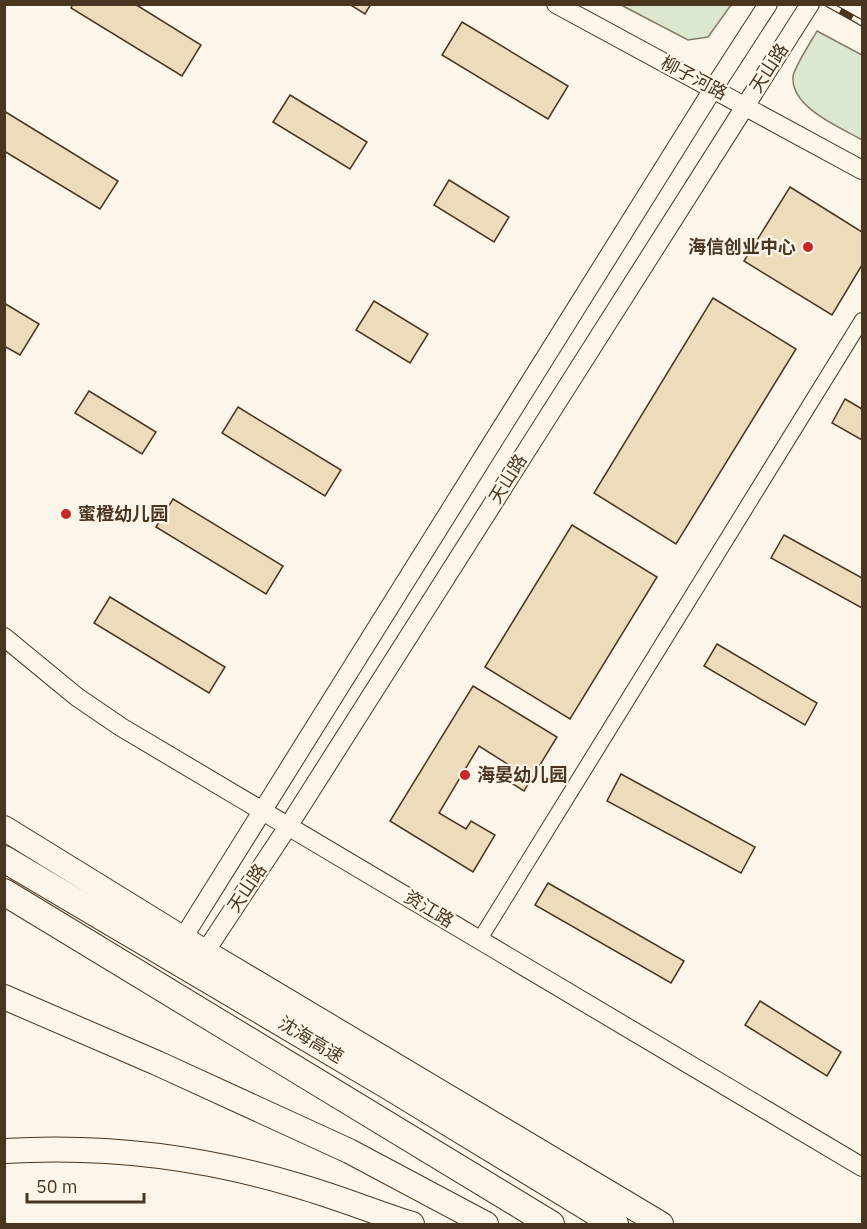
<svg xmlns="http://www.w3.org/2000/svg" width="867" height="1229" font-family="'IBM Plex Sans','Noto Sans SC',sans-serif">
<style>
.green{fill:#dce7d0;stroke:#887966;stroke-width:1.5}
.building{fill:#ecdcbc;stroke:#4a3520;stroke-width:1.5}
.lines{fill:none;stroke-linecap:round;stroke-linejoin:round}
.minor-casing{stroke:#4a3520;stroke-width:16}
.tertiary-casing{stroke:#4a3520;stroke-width:20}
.trunk-casing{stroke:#4a3520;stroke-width:26}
.motorway-casing{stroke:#4a3520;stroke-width:28}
.minor{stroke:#fbf6e9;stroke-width:14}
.tertiary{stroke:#fbf6e9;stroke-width:18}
.trunk{stroke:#fbf6e9;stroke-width:24}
.motorway{stroke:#fbf6e9;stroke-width:26}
.rail-casing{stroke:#4a3520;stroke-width:7}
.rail{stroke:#fbf6e9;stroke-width:4.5;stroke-dasharray:14;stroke-linecap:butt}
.poi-dot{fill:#c62828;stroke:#fbf6e9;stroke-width:2}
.labels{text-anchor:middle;stroke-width:4.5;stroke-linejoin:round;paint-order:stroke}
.street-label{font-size:18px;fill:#4a3520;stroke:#fbf6e9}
.poi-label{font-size:18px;font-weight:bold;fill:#4a3520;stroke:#fbf6e9;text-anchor:start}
</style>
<rect width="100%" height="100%" fill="#fbf6e9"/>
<path class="green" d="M621,5h110l-23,32 -20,3z
M817,31l45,24v85c-22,-13 -71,-32 -69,-63 0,-8 19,-37 24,-46z"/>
<path class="building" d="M73,4h62l66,41 -19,31 -111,-68z
M349,4h22l-6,10z
M462,22l106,64 -20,33 -106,-64z
M290,95l77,47 -17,27 -77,-47z
M4,111l114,70 -18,28 -96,-58z
M449,180l60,37 -15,25 -60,-37z
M790,187l72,45v33l-30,50 -88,-54z
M713,298l83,51 -120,195 -82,-51z
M374,301l54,33 -18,29 -54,-33z
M4,303l35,21 -19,31 -16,-9z
M89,391l67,41 -14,22 -67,-41z
M845,399l17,10v31l-30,-17z
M238,407l103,63 -16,26 -103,-63z
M173,499l110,67 -17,28 -110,-67z
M572,525l85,52 -87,142 -85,-52z
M784,535l78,43v30l-91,-50z
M110,597l115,70 -16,26 -115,-70z
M717,644l100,59 -12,22 -101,-59z
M473,686l84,51 -33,54 -22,-14 7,-12 -30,-19 -40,67 27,16 5,-8 24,14 -22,37 -83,-51z
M621,774l134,73 -14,26 -134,-72z
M548,883l136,78 -13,22 -136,-78z
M760,1001l81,51 -14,24 -82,-51z"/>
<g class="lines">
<defs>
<path id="minor" d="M480,939l382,-619"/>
<path id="tertiary" d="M556,4l306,166
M4,637l73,60 44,30 741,440
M183,938l530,-849 55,-85
M205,952l84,-127 521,-821"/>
<path id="trunk" d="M4,828l201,124 456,272
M4,997l153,66 192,88 137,73
M4,1151c99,-6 200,6 295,35 38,11 75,26 113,38"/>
<path id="motorway" d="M4,859l386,228 225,137
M4,892l547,332"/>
</defs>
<use href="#minor" class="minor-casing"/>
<use href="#tertiary" class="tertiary-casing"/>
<use href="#trunk" class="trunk-casing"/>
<use href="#motorway" class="motorway-casing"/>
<use href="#minor" class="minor"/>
<use href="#tertiary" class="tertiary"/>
<use href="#trunk" class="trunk"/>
<use href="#motorway" class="motorway"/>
<defs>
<path id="rail" d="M828,4l34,19"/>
</defs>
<use href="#rail" class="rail-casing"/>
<use href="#rail" class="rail"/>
</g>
<g class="poi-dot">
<circle cx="808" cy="247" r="6"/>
<circle cx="66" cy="514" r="6"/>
<circle cx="465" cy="775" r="6"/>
</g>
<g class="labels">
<g class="street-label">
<text transform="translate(769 68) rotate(-57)" y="6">天山路</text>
<text transform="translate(694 78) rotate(28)" y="6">柳子河路</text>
<text transform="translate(508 479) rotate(-58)" y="6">天山路</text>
<text transform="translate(247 888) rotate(-56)" y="6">天山路</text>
<text transform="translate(429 909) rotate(31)" y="6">资江路</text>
<text transform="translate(311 1040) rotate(31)" y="6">沈海高速</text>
</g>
<g class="poi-label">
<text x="796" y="253" text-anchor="end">海信创业中心</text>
<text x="78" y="520">蜜橙幼儿园</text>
<text x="477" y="781">海晏幼儿园</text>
</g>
</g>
<rect width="867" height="1229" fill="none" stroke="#4a3520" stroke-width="12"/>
<path d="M27 1193v9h117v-9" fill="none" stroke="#4a3520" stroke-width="3"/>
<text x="36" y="1193" font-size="18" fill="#4a3520" stroke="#fbf6e9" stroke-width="4.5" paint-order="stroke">50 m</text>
</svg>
